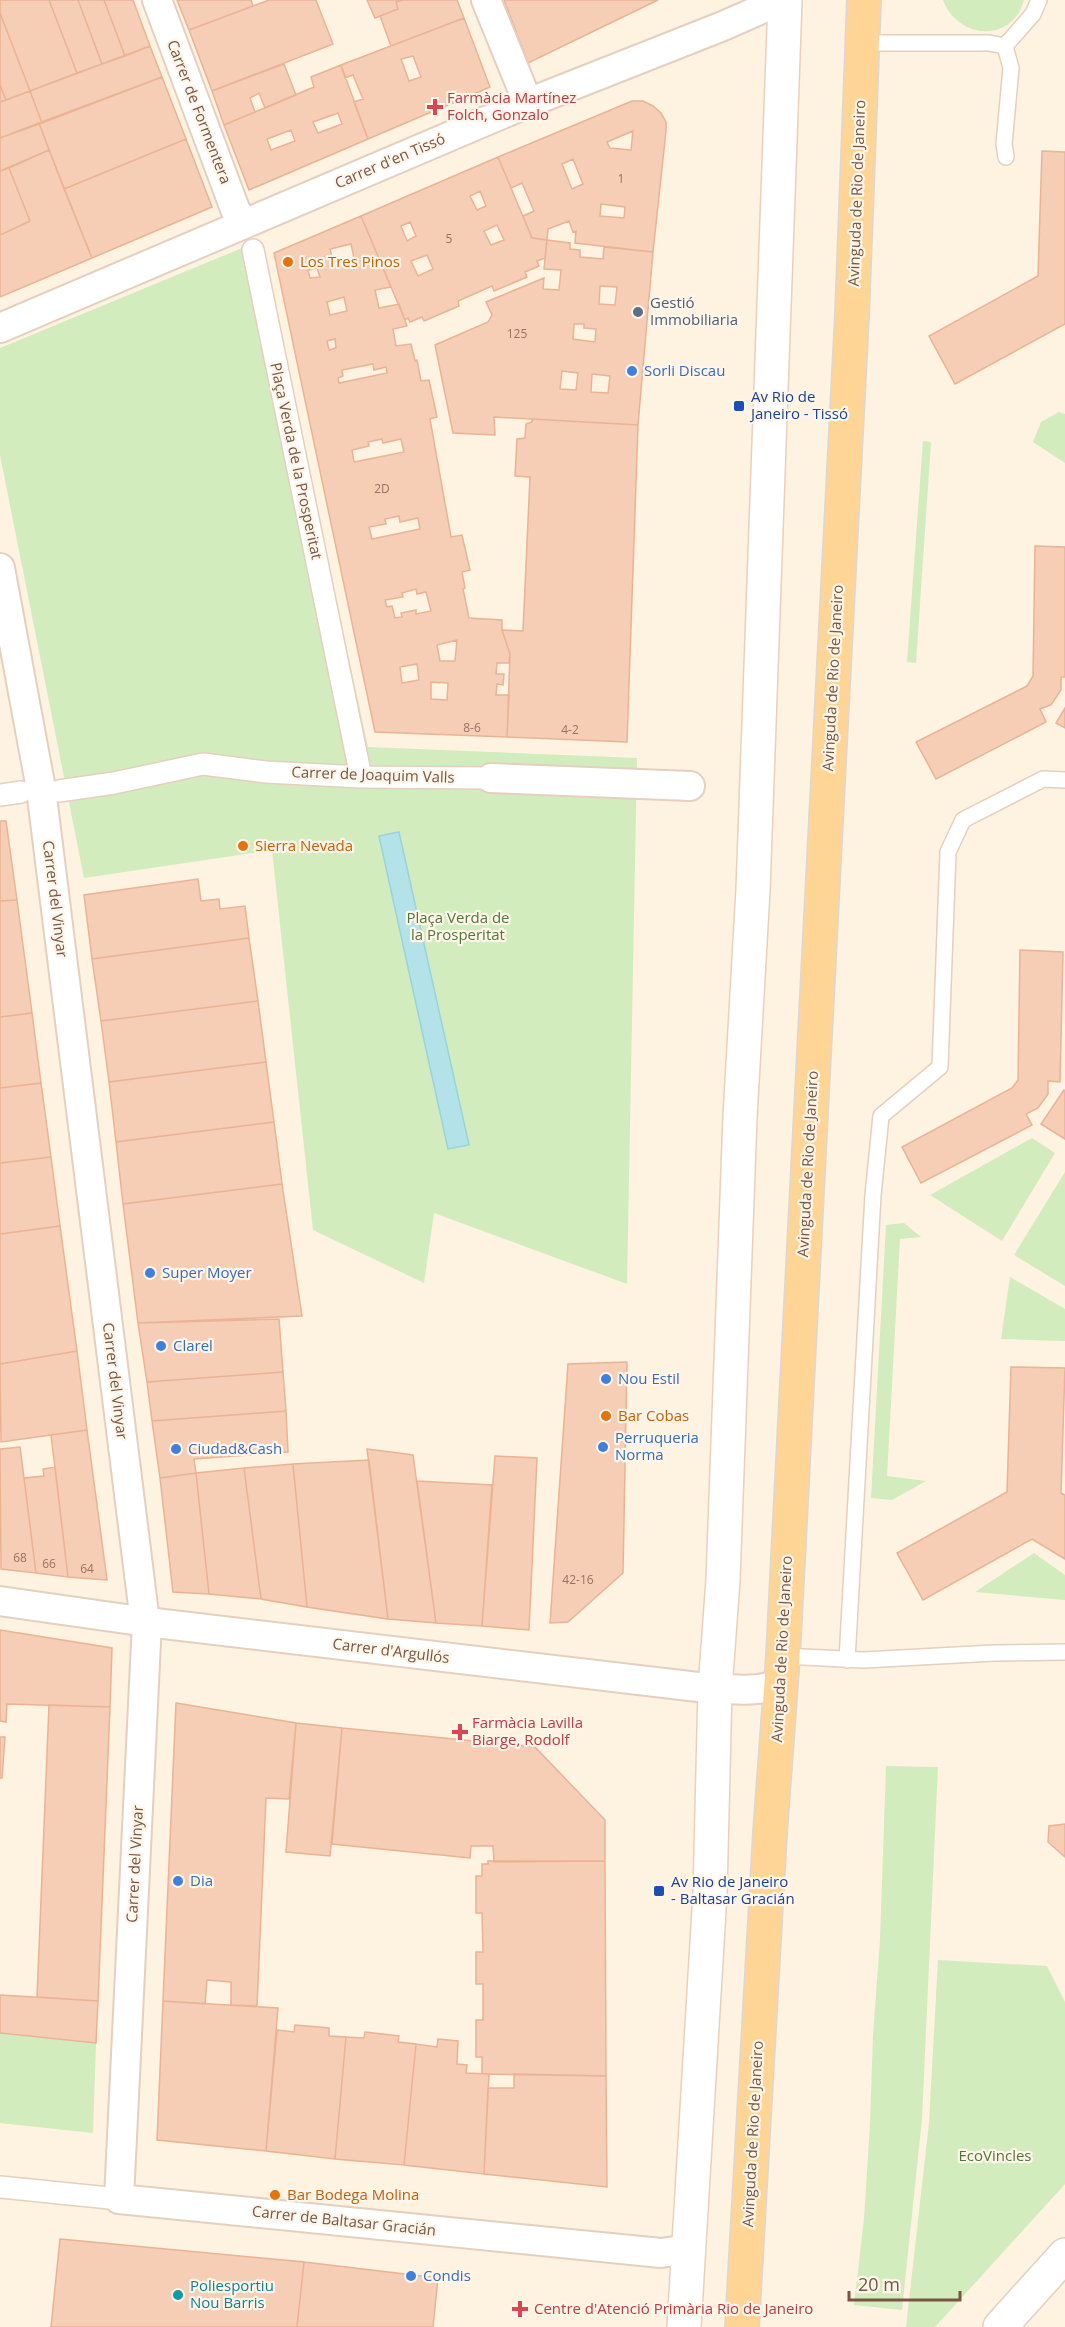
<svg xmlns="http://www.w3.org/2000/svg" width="1065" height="2327" font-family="'Open Sans',sans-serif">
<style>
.green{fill:#d2ecbe}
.water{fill:#b3e2e9;stroke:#99d3dc;stroke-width:1.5}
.building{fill:#f6cdb5;stroke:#eab394;stroke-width:1.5;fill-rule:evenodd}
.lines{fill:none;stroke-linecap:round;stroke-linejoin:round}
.service-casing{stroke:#e5cfbe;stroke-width:18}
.pedestrian-casing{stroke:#e5cfbe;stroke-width:24}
.minor-casing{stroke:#e5cfbe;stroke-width:32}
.tertiary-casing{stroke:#e5cfbe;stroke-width:36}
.secondary-casing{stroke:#ead0bb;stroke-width:36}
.primary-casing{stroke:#ded6d2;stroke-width:36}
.service{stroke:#fff;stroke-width:15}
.pedestrian{stroke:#fff;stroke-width:21}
.minor{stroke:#fff;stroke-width:28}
.tertiary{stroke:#fff;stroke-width:33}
.secondary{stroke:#fff;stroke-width:33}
.primary{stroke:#ffd596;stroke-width:33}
.health-dot{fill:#e0444e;stroke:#fff5e8;stroke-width:2}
.food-dot{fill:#e8710a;stroke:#fff5e8;stroke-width:2}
.service-dot{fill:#5c6f8a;stroke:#fff5e8;stroke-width:2}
.shop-dot{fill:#3f7fe0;stroke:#fff5e8;stroke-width:2}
.transit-dot{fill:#1a4fb4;stroke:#fff5e8;stroke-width:2}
.culture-dot{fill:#0f9aa8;stroke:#fff5e8;stroke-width:2}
.labels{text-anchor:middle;stroke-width:4.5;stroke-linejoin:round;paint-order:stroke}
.number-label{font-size:12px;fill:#977461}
.health-label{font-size:15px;fill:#be3a42;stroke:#fff5e8;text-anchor:start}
.street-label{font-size:15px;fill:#775645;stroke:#fff5e8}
.food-label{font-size:15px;fill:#c56008;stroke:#fff5e8;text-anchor:start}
.service-label{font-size:15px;fill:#4e5e75;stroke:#fff5e8;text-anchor:start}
.shop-label{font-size:15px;fill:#366cbe;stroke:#fff5e8;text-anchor:start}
.transit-label{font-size:15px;fill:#164399;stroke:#fff5e8;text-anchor:start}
.park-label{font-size:15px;fill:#4d783a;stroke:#fff5e8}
.culture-label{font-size:15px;fill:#0d838f;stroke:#fff5e8;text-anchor:start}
</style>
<rect width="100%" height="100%" fill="#fef2e0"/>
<path class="green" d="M943,0h81c-11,43 -66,40 -81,0z
M259,241l109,506 269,11 -10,526 -193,-71 -10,70 -111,-53 -41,-380 -188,28 -84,-423v-107z
M1059,412l6,2v49l-32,-21 8,-20z
M923,441l8,1 -15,221 -9,-1z
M1032,1138l23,15 -53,88 -72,-46z
M1065,1172v114l-51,-31z
M904,1223l17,14 -21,2 -13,237 39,5 -34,19 -21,-2 15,-273z
M1010,1277l55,32v32l-64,-2z
M1034,1553l31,22v25l-90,-8z
M886,1766l52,1 -16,352 -20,191 -48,-5 10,-86 6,-95 3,-89 7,-95z
M938,1960l109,6 18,36v182l-130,143h-29l23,-204z
M0,2033l96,10 -3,90 -93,-10z"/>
<path class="water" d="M399,832l70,313 -21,4 -69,-313z"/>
<path class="building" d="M0,0h49l28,73 -47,18 -30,-78z
M49,0h29l24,64 -25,9z
M78,0h26l21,56 -23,8z
M104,0h29l17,46 -25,10z
M177,0h74l2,6 -64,24z
M269,0h47l17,44 -121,47 -23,-61z
M367,0h36l-7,2 2,7 -23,9z
M403,0h54l7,18 -73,28 -11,-30 18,-7 -2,-7z
M504,0h154l-130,63z
M0,13l30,78 -24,9 -6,-15z
M464,18l26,69 -122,52 -14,-37 9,-3 -10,-24 -8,3 -4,-13zM413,56l8,21 -12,4 -8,-22z
M150,46l12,31 -120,46 -12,-32z
M284,64l12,31 -31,13 -6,-15 -9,5 5,14 -31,13 -12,-34z
M341,65l27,74 -119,51 -25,-65 90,-38 -3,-10zM338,113l4,11 -24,9 -5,-11zM291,130l4,11 -24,9 -4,-11z
M162,77l24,62 -122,50 -25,-66z
M0,85l6,15 -6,2z
M30,91l12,32 -42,15v-36z
M632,101h11l10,5 8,7 5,9v9l-13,121 -78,-9 1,-12 -3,1 -4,-11 -21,8 -1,11 -15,-2 -9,-22 11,-5 -12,-28 -11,5 -13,-31zM633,131l-2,19 -21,-2 -3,-6zM573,159l10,25 -11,5 -10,-25zM601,204l24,3 -1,11 -24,-2z
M39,123l10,27 -49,21v-33z
M186,139l26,68 -120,51 -28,-69z
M49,150l43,108 -92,39v-62l30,-14 -21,-53z
M1042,151l23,1v172l-110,60 -26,-48 109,-60z
M498,157l34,81 15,2 -2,18 -8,3 2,5 -14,6 2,5 -33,14 -2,-5 -34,15 1,5 -35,15 -2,-4 -12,5 -2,-4 -3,2 -44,-104zM480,191l6,15 -9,4 -7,-14zM410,222l6,14 -9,5 -6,-15zM497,225l7,15 -13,5 -7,-14zM427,255l6,14 -15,7 -7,-15z
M9,168l21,53 -30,14v-64z
M361,216l30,71 -16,3 4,18 20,-4 8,22 -14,3 3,17 15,-2 4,17 2,-1 4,21 8,-1 8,37 -7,2 21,118 11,-2 8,35 -8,2 3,16 -2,1 6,29 33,2v10l8,24 -1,9h-12l-1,11h8l-1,11 -6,-1 -1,11h13l-2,42 -132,-5 -101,-479zM351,244l3,14 -21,3 -3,-12zM317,268l3,9 -10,1 -2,-8zM344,297l3,14 -17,4 -3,-13zM335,339l1,9 -7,2 -2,-9zM373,364l1,6 12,-3 1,6 -48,10 -1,-5 5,-2 -1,-6zM382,439l1,4 18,-4 3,13 -50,10 -2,-12 17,-4 -1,-4zM399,516l1,6 18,-4 2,11 -48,10 -3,-12 17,-3 -1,-5zM416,589l1,5 9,-2 5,19 -15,3v-4l-15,3 1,4 -7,1 -3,-12 -5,1 -2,-7 18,-3 -1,-4zM457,640l-2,21h-15l-3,-16zM417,664l2,16 -17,3 -2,-16zM431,682l17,1 -1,17 -16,-1z
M547,240l23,3v6l10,1v7l23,2 1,-12 49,5 -15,173 -144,-8 1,18 -42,-2 -18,-88 53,-23 4,-7 -6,-13 58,-24 -1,11 16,1 2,-20 -17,-1zM600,286l17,1 -2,18 -16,-1zM574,324h10v4l12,1 -1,13 -22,-3zM562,371l16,2 -2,17 -16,-1zM592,374l18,2 -2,17 -17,-1z
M532,419l106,6 -11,317 -120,-5 3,-83 -8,-24 21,1 7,-154 -15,-1 2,-37 8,-1 1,-14 6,-2z
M1035,546l30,1v130h-4v13l-10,15 -11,4 6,13 -110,57 -20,-37 111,-56 6,-10z
M1065,708v20l-9,-5z
M0,821h6l11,79 -17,1z
M198,879l3,22 18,-2 1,10 25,-3 4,32 -157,21 -8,-64z
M17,900l15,113 -32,4v-116z
M249,938l9,63 -157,20 -9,-62z
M1020,950l43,2 -3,130 -12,-1v13l-10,14 -12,6 6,11 -111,58 -19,-36 110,-59 6,-8z
M258,1001l8,61 -157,20 -8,-61z
M32,1013l9,70 -41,5v-71z
M266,1062l8,60 -158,20 -7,-60z
M41,1083l10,74 -51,6v-75z
M1064,1090l1,1v48l-24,-15z
M274,1122l8,62 -159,20 -7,-62z
M51,1157l9,69 -60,8v-71z
M282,1184l20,132 -164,7 -15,-119z
M60,1226l17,125 -77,13v-130z
M279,1319l4,53 -136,10 -9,-59z
M77,1351l10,79 -86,12 -1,-78z
M627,1362l-4,211 -55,49 -18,1 18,-259z
M1011,1367l54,1 -4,125 4,2v64l-33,-20 -109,61 -26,-47 110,-61z
M283,1372l3,39 -134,10 -5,-39z
M286,1411l2,41 -94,7 2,14 -36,5 -8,-57z
M87,1430l20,150 -39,-3 -17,-142z
M20,1447l4,31 12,95 -35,-4 -1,-120z
M367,1449l46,6 23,168 -48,-4z
M495,1456l42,2 -8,172 -47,-4z
M369,1460l19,159 -81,-12 -14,-143z
M293,1464l14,143 -46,-8 -17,-131z
M55,1467l13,110 -32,-4 -12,-95 20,-2 -1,-7z
M244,1468l17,131 -52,-5 -13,-121z
M196,1473l13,121 -36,-2 -13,-114z
M417,1481l75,4 -10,141 -46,-3z
M0,1630l112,18 -2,59 -103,-3 -1,18 -6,-1z
M176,1703l120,20 -7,76 -23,-1 -9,208 -26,-1v-23l-24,-2 -2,24 -42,-3z
M49,1705l61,2 -12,294 -61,-4z
M296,1723l46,5 -12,128 -44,-4z
M342,1728l193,19 70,73v41l-111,1 -1,-16h-22l-1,12 -138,-14z
M0,1737h5l-3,41h-2z
M1065,1824v33l-17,-15 1,-16z
M488,1861h117l1,215 -124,-2v-17h-6v-37h7v-36h-7v-32h7l-1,-39h-6v-37h6v-12h6z
M0,1995l98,6 -2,42 -96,-10z
M163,2001l115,7 -12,143 -109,-11z
M295,2025l34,3v8l17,1 -11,122 -69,-8 11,-121 17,2z
M365,2032l34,4 -1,6 18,2 -12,121 -69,-6 11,-122 18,1z
M438,2039l20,2 -1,23 10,1 -1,8 23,1 -5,100 -80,-9 12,-121 21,3z
M514,2074l92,2 1,111 -123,-13 4,-86h26z
M60,2239l244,23 -7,65h-246z
M304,2262l134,16 -5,49h-136z"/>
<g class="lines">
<defs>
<path id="service" d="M862,43h127l16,3 28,-32 6,-14
M1005,46l6,22 -7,76 2,13
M783,1656l81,4 130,-7 71,-1
M847,1660l26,-465 8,-79 59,-49 8,-215 15,-32 80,-41 22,1"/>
<path id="pedestrian" d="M253,250l108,527
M59,791l55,-8 89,-19 63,8 95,5 130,1
M0,795l21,-3
M0,2187l119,12"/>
<path id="minor" d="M157,0l78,209 8,14
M486,0l42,103
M0,328l528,-225 195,-77 59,-26
M0,568l41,221 103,825 3,8 -28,577 542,54 14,-2 13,-5
M491,778l199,8
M0,1601l147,21 568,67c23,0 46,4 66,-7"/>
<path id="tertiary" d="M1000,2327l65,-72"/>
<path id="secondary" d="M684,2327l26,-434 5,-204 8,-109 17,-463 13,-227 32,-890"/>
<path id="primary" d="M742,2327l28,-494 13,-177 69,-1341 12,-315"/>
</defs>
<use href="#service" class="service-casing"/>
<use href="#pedestrian" class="pedestrian-casing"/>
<use href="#minor" class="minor-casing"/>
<use href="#tertiary" class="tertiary-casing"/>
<use href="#secondary" class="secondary-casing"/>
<use href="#primary" class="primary-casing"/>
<use href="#service" class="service"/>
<use href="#pedestrian" class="pedestrian"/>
<use href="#minor" class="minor"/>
<use href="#tertiary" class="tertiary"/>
<use href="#secondary" class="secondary"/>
<use href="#primary" class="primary"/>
</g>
<g class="health-dot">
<path d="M432 98h6v6h6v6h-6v6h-6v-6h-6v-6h6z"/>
<path d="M457 1723h6v6h6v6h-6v6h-6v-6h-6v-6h6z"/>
<path d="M517 2300h6v6h6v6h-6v6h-6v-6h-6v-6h6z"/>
</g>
<g class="food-dot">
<circle cx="288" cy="262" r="6"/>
<circle cx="243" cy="846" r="6"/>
<circle cx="606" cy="1416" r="6"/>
<circle cx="275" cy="2195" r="6"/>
</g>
<circle class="service-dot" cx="638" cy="312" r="6"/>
<g class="shop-dot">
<circle cx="632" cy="371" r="6"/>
<circle cx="150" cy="1273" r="6"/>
<circle cx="161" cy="1346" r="6"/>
<circle cx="606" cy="1379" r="6"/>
<circle cx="603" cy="1447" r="6"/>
<circle cx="176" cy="1449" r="6"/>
<circle cx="178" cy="1881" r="6"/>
<circle cx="411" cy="2276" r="6"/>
</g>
<g class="transit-dot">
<rect x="733" y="400" width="12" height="12" rx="3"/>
<rect x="653" y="1885" width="12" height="12" rx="3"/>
</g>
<circle class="culture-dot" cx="178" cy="2295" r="6"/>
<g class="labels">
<g class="number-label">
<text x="621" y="183">1</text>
<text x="449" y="243">5</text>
<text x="517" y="338">125</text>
<text x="382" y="493">2D</text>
<text x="472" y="732">8-6</text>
<text x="570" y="734">4-2</text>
<text x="20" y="1562">68</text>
<text x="49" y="1568">66</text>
<text x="87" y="1573">64</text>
<text x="578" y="1584">42-16</text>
</g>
<g class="health-label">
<text x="447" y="103">Farmàcia Martínez<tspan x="447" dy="17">Folch, Gonzalo</tspan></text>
<text x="472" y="1728">Farmàcia Lavilla<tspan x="472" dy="17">Biarge, Rodolf</tspan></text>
<text x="534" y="2314">Centre d'Atenció Primària Rio de Janeiro</text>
</g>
<g class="street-label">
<text transform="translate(199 112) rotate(69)" y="5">Carrer de Formentera</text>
<text transform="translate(390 161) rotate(-23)" y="5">Carrer d'en Tissó</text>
<text transform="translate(857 193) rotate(-88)" y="5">Avinguda de Rio de Janeiro</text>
<text transform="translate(296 461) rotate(78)" y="5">Plaça Verda de la Prosperitat</text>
<text transform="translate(833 678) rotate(-87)" y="5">Avinguda de Rio de Janeiro</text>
<text transform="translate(373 775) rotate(2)" y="5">Carrer de Joaquim Valls</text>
<text transform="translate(55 899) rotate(83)" y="5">Carrer del Vinyar</text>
<text transform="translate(808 1164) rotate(-87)" y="5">Avinguda de Rio de Janeiro</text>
<text transform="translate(115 1381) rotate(83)" y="5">Carrer del Vinyar</text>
<text transform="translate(782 1649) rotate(-87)" y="5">Avinguda de Rio de Janeiro</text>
<text transform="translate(391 1651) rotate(7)" y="5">Carrer d'Argullós</text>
<text transform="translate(135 1864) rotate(-87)" y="5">Carrer del Vinyar</text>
<text transform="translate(753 2134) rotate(-87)" y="5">Avinguda de Rio de Janeiro</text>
<text transform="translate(344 2221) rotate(6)" y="5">Carrer de Baltasar Gracián</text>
</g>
<g class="food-label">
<text x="300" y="267">Los Tres Pinos</text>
<text x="255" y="851">Sierra Nevada</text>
<text x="618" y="1421">Bar Cobas</text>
<text x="287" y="2200">Bar Bodega Molina</text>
</g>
<g class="service-label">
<text x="650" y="308">Gestió<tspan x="650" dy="17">Immobiliaria</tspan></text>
</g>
<g class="shop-label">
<text x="644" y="376">Sorli Discau</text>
<text x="162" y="1278">Super Moyer</text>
<text x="173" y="1351">Clarel</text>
<text x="618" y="1384">Nou Estil</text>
<text x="615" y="1443">Perruqueria<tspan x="615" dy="17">Norma</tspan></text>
<text x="188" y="1454">Ciudad&amp;Cash</text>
<text x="190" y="1886">Dia</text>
<text x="423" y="2281">Condis</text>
</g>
<g class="transit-label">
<text x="751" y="402">Av Rio de<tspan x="751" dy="17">Janeiro - Tissó</tspan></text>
<text x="671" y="1887">Av Rio de Janeiro<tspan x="671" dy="17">- Baltasar Gracián</tspan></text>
</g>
<g class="park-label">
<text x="458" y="923">Plaça Verda de<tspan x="458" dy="17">la Prosperitat</tspan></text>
<text x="995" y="2161">EcoVincles</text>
</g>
<g class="culture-label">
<text x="190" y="2291">Poliesportiu<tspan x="190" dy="17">Nou Barris</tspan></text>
</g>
</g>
<path d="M849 2291v9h111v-9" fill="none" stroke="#775645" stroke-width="3"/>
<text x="858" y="2291" font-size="18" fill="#775645" stroke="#fff5e8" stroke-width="4.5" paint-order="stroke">20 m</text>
</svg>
